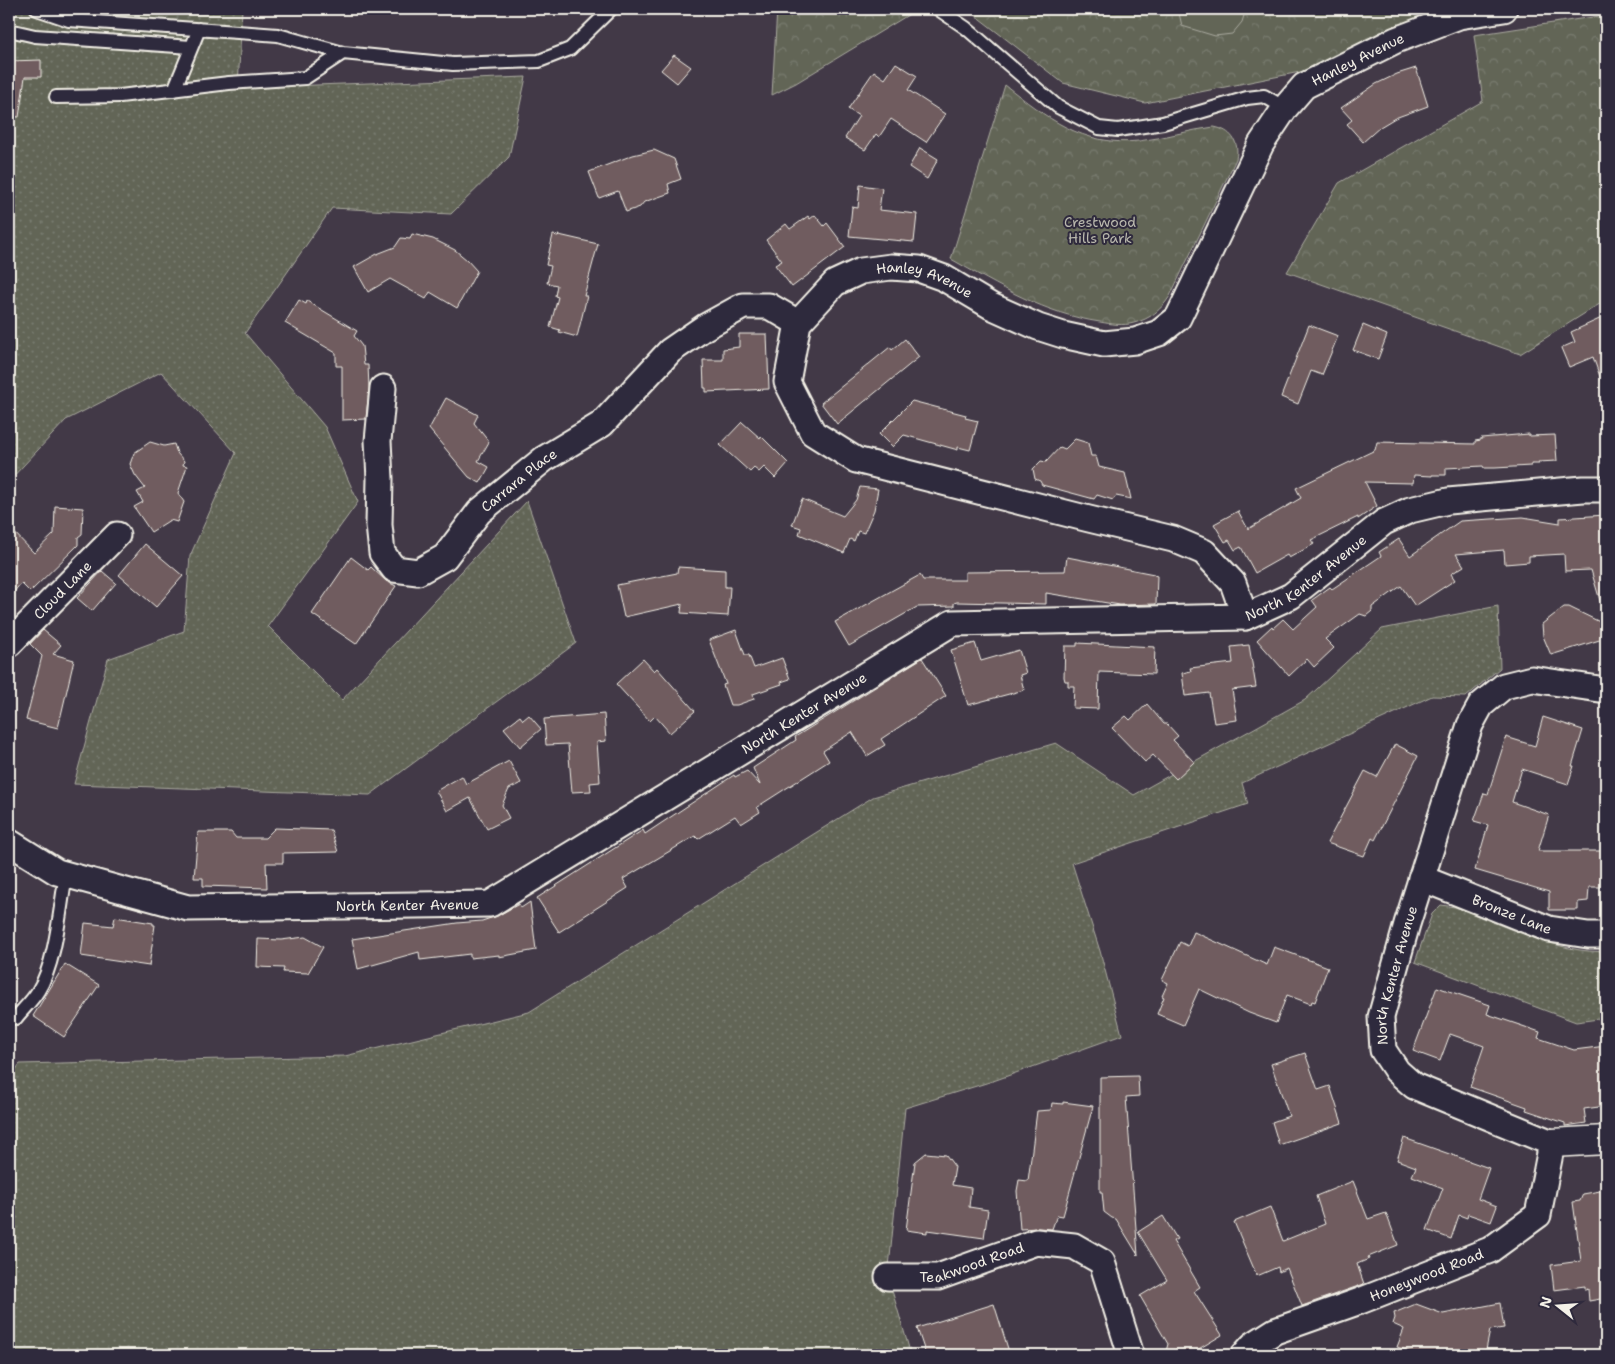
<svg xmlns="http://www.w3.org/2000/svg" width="1615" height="1364" font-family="'Shantell Sans',sans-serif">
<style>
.grass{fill:url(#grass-dots);stroke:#ababa0}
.forest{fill:url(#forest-crowns);stroke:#ababa0}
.pitch{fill:#626557;stroke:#ababa0}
.building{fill:#705c5e;stroke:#f4f1e8}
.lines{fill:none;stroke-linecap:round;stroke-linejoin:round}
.lane-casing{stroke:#f4f1e8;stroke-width:16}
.street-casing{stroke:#f4f1e8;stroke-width:29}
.secondary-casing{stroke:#f4f1e8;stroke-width:31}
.lane{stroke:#2f2a3d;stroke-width:12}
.street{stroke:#2f2a3d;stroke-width:25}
.secondary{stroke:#2f2a3d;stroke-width:28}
.labels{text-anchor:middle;stroke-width:4;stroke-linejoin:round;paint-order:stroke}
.street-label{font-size:14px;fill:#f4f1e8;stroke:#2f2a3d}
.park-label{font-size:14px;fill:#bab9ae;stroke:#2f2a3d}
</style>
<defs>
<pattern id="grass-dots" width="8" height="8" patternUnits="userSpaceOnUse" patternTransform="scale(1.25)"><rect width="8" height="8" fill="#626557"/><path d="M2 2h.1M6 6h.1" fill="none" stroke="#797c6f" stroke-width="1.8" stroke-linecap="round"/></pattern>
<pattern id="forest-crowns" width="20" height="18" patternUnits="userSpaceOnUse" patternTransform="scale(1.25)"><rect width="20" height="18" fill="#626557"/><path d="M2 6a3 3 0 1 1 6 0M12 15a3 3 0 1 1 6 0" fill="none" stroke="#797c6f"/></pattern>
</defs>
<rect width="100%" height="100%" fill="#423947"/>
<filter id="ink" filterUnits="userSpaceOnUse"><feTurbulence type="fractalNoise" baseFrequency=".02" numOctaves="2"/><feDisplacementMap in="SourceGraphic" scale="10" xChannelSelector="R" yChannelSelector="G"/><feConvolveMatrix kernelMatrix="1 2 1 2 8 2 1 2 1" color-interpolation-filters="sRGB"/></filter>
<g filter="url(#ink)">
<path class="grass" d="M9,9h233l-4,79 288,-11 -17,80 -58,57 -119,-6 -87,125 80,94 33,75 -90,124 74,74 185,-199 49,142 -206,152 -296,-11 34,-125 76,-28 6,-75 46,-103 -75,-81 -95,48 -57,61z
M1498,606l2,62 -34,29 -34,-1 -190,87 6,21 -176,59 28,88 22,84 -126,45 -91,28 -17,169 23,78h-902v-277l11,-14 325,-8 184,-44 344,-215 183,-54 78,52 171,-95 77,-71z
M1441,905l14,2c40,15 110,49 151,44v67l-30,4 -161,-60 17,-48z"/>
<path class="forest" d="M777,9h131l5,3 -117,71 -24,12z
M967,9h473l-135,62 -160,32 -82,-20z
M1606,15v285l-86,54 -233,-82 52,-89 144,-82 -9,-66z
M1005,85c41,32 77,62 134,56 25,-3 50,-11 75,-14 17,3 26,15 22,32l-66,137c-9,14 -20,23 -36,27 -11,3 -23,1 -34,-1 -55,-8 -101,-36 -149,-63z"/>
<path class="pitch" d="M1178,9h68l-4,13 -10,12 -17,2 -33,-10z"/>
<path class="building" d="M674,55l17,12 -14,16 -16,-13z
M41,60v17h-16l-6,40 -10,-1v-55z
M896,63l21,13 -9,14 37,24 -19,28 -35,-23 -12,18 -3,-3 -11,16 -20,-12 14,-22 -11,-7 26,-38 11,8z
M1416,68l12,38 -33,12 -15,9 -17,15 -16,-18 5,-4 -11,-12 35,-24 21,-10z
M920,148l18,11 -11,20 -18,-12z
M654,150l20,9 7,20 -13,5 2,9 -26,9 -4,5 -14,5 -8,-21 -19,7 -10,-26 44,-17z
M860,185l22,3 -3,22 38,4 -3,28 -65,-6 3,-29 6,1z
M815,215l9,11 3,-3 18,24 -53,40 -17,-22 7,-4 -16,-21 20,-16 4,5 18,-13 2,3z
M412,234l21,5 22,11 12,10 10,11 -20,37 -27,-16 -4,7 -36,-20 -22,13 -14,-25 23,-13 18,-7 6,-9 9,1z
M553,235l5,1 1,-1 39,9 -14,52h3l-10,41 -18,-5 1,-2 -10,-3 8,-30 -3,-1 2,-11 -10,-2 4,-17 -5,-1z
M299,300l7,4 1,-3 50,30 -3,5 8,10 2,19h4l1,23 -3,31 -24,1v-54h-6v-13l-51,-30z
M1606,316v72h-2l-11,-31 -24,10 -8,-19 14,-6 -4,-10z
M1309,325l29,11 -16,39 -11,-4 -13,33 -17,-7z
M1363,325l24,10 -9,24 -25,-9z
M739,334h28l2,55 -63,3v-4h-2l-1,-28h20v-11l16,-2z
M905,339l14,18 -82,67 -16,-21 69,-56 2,3z
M446,398l32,17 -4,8 15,19 -11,19 11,6 -9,16 -11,-6 -40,-48z
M912,401l54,14 -1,3 13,3 -8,29 -12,-3v3l-54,-15 -12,12 -13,-13z
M742,422l18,16 1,-2 27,27 -13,15 -11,-11 -5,5 -5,-4 -4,4 -30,-27z
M1529,434v2l26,-1 2,26 -19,1 1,2h-8v2l-36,2h-11l-1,-2 -37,2v7h-14v1l-18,-1 -1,8 -48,-1 12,24 -19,13v-2l-47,23 3,4 -25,14 -2,-3 -32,18 -14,-26 -6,3 -6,-10 -4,2 -11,-18 24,-13 10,18 53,-31 -5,-10 79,-38 2,-8 98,2v-3l6,-1v-2z
M1075,439l13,4 3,13h5l3,11 26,6 6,26 -15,-3 -3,4 -16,-5 -3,4 -52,-14 -2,-4 -5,-2 -2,-10 8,-8 5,1 14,-15 5,2z
M150,442l14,4 10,-2 3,9 7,8 -1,4 4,1 -9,27 6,9 -7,20 -7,-2 -19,12 -17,-25 9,-5 -6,-10 8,-4 -10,-13 -5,-11 4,-11z
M860,487l18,2 -4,21 -10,23 -6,-2 -4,10 -4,-2 -6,14 -45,-19 2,-6 -9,-3 10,-26 41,17 13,-16z
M55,506l28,2 -1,26 -4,3v8l-48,47 -9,-9 -12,15v-71l25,26 20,-19z
M1606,515v88l-5,1 -10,-34 -26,1 -1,-17 -35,2v6l-24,2 -1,-14 -48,4 8,12 -13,8 4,6 -40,26 -14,-20 -29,21v4l-6,5 -6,-2 -35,25 9,9 -20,19 -7,-8 -18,17 -32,-36 15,-14 1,2 10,-9 10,10 24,-22 -5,-7 18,-13 2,2 49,-33 -2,-4 20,-13 11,17 50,-35 63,-4 37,6v-5z
M145,544l38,32 -27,31 -37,-32z
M351,557l17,13 3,-3 15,14 10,5 -40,58 -44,-30z
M1067,557l87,17v1l3,1 -1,28 -36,1 -74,-12v11l-89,-2 -3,1v3l-37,1 -68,39 -14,-24 85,-47 3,5h42v-8l100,-1z
M678,567l47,3v17h5l-2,29 -47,-3 1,-9 -58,13 -7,-32 60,-12z
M102,571l14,12 -24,28 -15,-13z
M1564,607h5l37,18v13l-55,17 -8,-19 -1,-12z
M43,630l18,15 -8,9 21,6 -16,68 -32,-8 16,-64 -12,-12z
M736,630l9,25h4l5,13 28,-10 8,21 -9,3 1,2 -29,10 1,5 -17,6h-7l-7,-20 3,-1 -17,-44z
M975,643l6,18 38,-11 7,23 -6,2 4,15 -56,15 -17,-55z
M1077,643l78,4 -1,27 -55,-2 -1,37 -25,-1 1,-22h-6v-5h-3l-1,-4 1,-31h12z
M1249,645l7,42 -24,3 5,30 -23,3 -5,-30 -24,3 -3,-23 9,-2 -1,-3 43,-5 -2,-16z
M922,658l24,38 -65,43 4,6 -18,11 -15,-24 -29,19 6,10 -72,46 3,5 -19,12 -6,-8 -37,23 -3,-3 -15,9 -57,34 5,9 -69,44 -22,-34 106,-68 2,4 89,-59 1,2 12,-6 13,14 -7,-17 43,-28 -1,-3z
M643,659l11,12 3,-3 38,43 -25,22 -15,-17 -5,5 -34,-37z
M1147,704l17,20h3l11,12 -5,4 21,22 -18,17 -23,-24 -8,7 -33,-34 14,-12 4,4z
M604,714l2,27 -9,1 3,40 -10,1 1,8 -19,1 -4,-48 -22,1 -2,-26z
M529,715l12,14 -21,18 -16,-19 16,-12 3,4z
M1543,717l40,13 -11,36h2l-6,18 -46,-15 -10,33 37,13 -11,36h68v36h-17l-1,14 -10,1v8h-29v-18l-74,-22 13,-45 -14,-4 10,-28 4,1 18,-57 29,9z
M1395,744l23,12 -43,84 -3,-2 -8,18 -37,-13 38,-72 12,6z
M509,761l12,22 -12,6 -7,16 7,13 -22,11 -17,-31 -23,13 -11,-20 26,-15 4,8z
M275,828l56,2 7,22 -55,1v10h-17l1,25 -64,-2v-8h-9l4,-46h33l5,6h29z
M530,902l6,48 -37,7v-2l-29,3v-4l-50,6 -1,-8 -61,17 -6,-30 105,-16 25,-2 15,-5 22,-12 2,4z
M115,917l38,6v2h2l-6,41 -68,-10 4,-33 28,3z
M1194,932l73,33 7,-18 54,20 -13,35 -3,-1 -1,3 -24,-9 -11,28 -27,-10 -50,-24 -16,36 -26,-11 7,-17 -2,-1 6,-13 -6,-3 18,-38 8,4z
M305,937l18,10 -15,26 -25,-1 1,-4 -27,-1 1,-28 23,1z
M65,964l34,21 -35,52 -31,-21z
M1437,987l53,18 -3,9 53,18 -2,6 36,12 32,-4v60l-22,3 2,14 -21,3v-3l-39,-13 1,-3 -57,-20 14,-41 -34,-12 -10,27 -27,-10z
M1305,1053l13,37 12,-4 12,37 -63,22 -7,-23 17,-6 -18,-52z
M1138,1076l1,20 -13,1 12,158 -22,-36 -4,-1 -8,-6 -2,-20h-2v-115z
M1063,1102l30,4 -30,110 -6,-1 -5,14 -14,-1 -18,1 -3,-38 2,-11 9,1 9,-70 14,-1 1,-7 11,1z
M1404,1138l85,30 -11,31 19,7 -6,16 -23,-8 -1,4 -8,-3 -8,24 -24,-9 16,-42 -31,-12 4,-9 -19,-7z
M926,1153l20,2 9,12 -3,18 19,3 -2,19 19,3 -4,28 -57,-8v3l-21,-3 9,-68z
M1353,1181l15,38 18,-6 12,32 -30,12 1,2 -12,5 7,20 -62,22 -15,-38 -8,4 -1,-5 -21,9 -23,-54 36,-15 13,34 42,-17 -9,-28z
M1606,1190v108l-17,3 -1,-12 -3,1v-4l-31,4 -3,-25 30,-4 -8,-59 7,-1 3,-7z
M1163,1216l14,23 -4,2 27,46 -6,4 28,44 -25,15 -1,5h-31l3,-11 -28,-48 27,-16 -29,-48z
M1500,1303l4,25 -14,2 -5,25h-66l-22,-8 7,-18 -11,-5 2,-6 -1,-5 22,-9 27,10z
M994,1304l16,51h-84l-9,-27z"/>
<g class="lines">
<defs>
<path id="lane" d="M37,9l32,11 209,15 65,18
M938,9l28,19 92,79 41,21 19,2 45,-7 84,-25 17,-2 21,12
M9,30l26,6 156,11
M174,90l25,-61
M56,97l64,-1 109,-13 76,-5 38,-25 110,11 86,-3 31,-12 41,-40
M16,1018c7,-9 16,-17 22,-27 18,-28 22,-83 28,-117"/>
<g id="street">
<path id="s1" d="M383,388l-5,53 2,38 -1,46 3,28 12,16 24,3 27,-15 34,-45 65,-53 58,-35 68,-73 35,-24 38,-21h26l29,17"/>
<path id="s2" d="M1245,617l-12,-34 -29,-31 -31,-13 -84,-20 -233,-59 -43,-27 -26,-51 11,-59 37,-40 26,-12 30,-4 28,2 25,9 47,28 47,21 25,8 41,9 31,-3 24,-8 19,-15 83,-174 24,-36 19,-22 92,-46 63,-24 45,-7"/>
<path id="s3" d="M9,644l108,-109"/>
<path id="s4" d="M9,842l48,30 131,36 302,-4 462,-281 293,-6 46,-21 93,-74 26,-12 38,-9 135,-12h23"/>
<path id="s5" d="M1421,878l128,51 39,6h18"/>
<path id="s6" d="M888,1277h50l98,-35 38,4 28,16 29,93"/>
<path id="s7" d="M1244,1355l9,-10 22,-14 85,-30 130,-51 48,-35 14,-72 -138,-57 -17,-15 -14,-21 -2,-33 26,-93 63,-199 11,-20 23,-19 28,-7 74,11"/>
</g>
<path id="secondary" d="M1552,1143l54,-3"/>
</defs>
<use href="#lane" class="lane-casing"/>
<use href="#street" class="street-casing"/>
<use href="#secondary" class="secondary-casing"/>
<use href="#lane" class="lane"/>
<use href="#street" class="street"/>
<use href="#secondary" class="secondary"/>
</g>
</g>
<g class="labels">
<g class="street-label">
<text dy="5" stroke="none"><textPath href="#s2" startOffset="1355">Hanley Avenue</textPath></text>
<text dy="5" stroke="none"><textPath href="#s2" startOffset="756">Hanley Avenue</textPath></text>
<text dy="5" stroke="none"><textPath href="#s1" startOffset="348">Carrara Place</textPath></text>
<text dy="5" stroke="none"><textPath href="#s4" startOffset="1401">North Kenter Avenue</textPath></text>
<text dy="5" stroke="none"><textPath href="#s3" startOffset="76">Cloud Lane</textPath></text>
<text dy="5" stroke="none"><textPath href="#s4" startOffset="862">North Kenter Avenue</textPath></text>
<text dy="5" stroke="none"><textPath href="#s4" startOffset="412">North Kenter Avenue</textPath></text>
<text dy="5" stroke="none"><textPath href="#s5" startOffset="98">Bronze Lane</textPath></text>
<text dy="5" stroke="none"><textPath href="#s7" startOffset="676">North Kenter Avenue</textPath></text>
<text dy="5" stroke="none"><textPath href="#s6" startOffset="86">Teakwood Road</textPath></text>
<text dy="5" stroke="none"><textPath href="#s7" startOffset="201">Honeywood Road</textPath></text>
</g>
<g class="park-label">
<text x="1100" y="227">Crestwood<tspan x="1100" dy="16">Hills Park</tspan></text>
</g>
</g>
<rect width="1615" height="1364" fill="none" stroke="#2f2a3d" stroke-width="30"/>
<rect x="15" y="15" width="1585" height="1334" fill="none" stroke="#f4f1e8" stroke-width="2" filter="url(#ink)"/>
<g transform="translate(1558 1306) rotate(287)" stroke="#2f2a3d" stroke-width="4" paint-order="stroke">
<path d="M0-4L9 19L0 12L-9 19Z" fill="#f4f1e8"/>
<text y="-8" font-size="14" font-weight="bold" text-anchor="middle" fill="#f4f1e8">N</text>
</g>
</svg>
